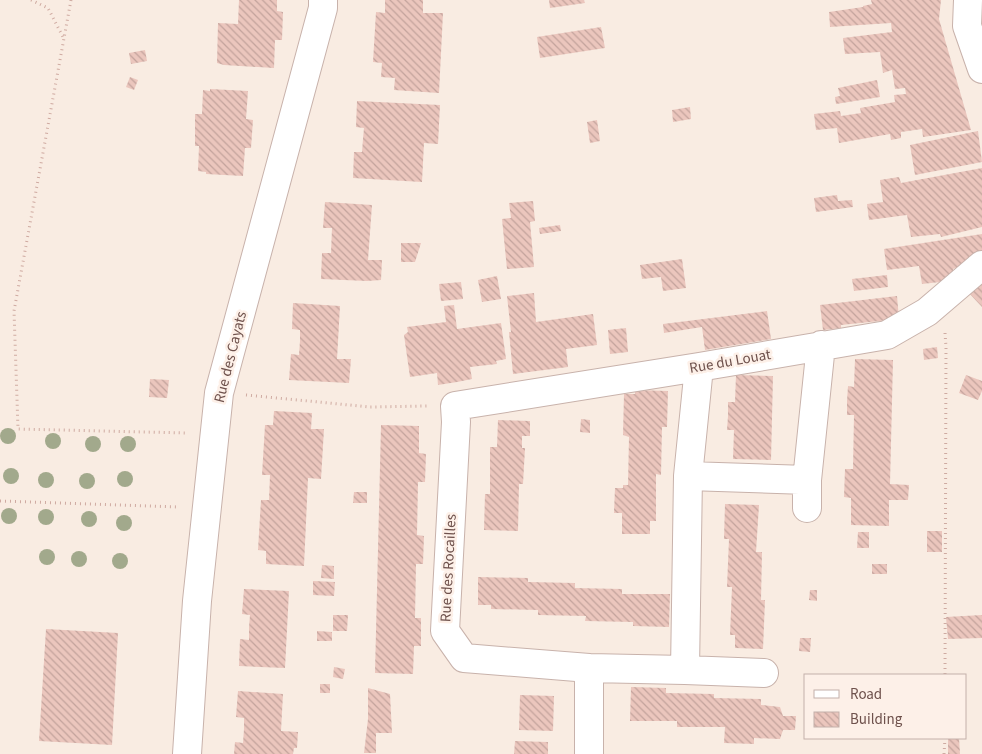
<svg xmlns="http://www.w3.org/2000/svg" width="982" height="754" font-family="'Source Sans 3',sans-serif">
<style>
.building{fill:url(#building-back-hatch)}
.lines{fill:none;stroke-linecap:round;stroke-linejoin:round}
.minor-casing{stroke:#c8b2ab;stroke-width:30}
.path{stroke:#cfaaa1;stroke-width:3;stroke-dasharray:1 4;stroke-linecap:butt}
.minor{stroke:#fff;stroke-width:28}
.tree{fill:#a2a98c}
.labels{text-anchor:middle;stroke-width:5;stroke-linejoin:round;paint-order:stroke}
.street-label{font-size:15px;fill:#6e514c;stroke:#fdf0e8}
</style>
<defs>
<pattern id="building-back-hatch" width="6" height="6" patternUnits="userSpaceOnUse" patternTransform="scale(1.25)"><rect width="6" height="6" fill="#ebc6bd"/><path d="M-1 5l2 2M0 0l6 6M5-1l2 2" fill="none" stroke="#c3a39c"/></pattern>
</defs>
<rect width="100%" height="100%" fill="#f9ece2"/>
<path class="building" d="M239,0h38v11l6,1 -1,28h-7l-1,28 -50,-3 -7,-2 1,-40 20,1z
M385,0h38v13h20l-4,80 -45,-3 1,-12 -14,-1 1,-14 -9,-1 3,-50 9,1z
M549,0h35l1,3 -35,5z
M871,0h70l-2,19 32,111 -48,7 -1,-8 -21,3v6l-10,2 -1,-6 -51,9 -2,-15 -21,2 -2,-16 26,-3 1,5 20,-3 -1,-5 35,-6 -1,-7 12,-1 -1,-6 -10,1 -3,-19 -9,3 -3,-21 -35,2 -2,-16 49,-6 -1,-9 -61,4 -1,-15 34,-5v-1l9,-2z
M601,27l4,21 -65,10 -3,-21z
M145,50l2,11 -16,3 -2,-11z
M130,77l8,3 -4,10 -8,-3z
M877,80l3,17 -44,7 -1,-7 5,-1 -2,-8z
M210,89l38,2 -2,28 7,1 -2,28h-6l-2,28 -37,-2v-2l-8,-1 1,-25h-4v-32h7l1,-24 7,1z
M357,101l83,4 -2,39 -14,-1 -2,39 -69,-4 1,-26h8l1,-13 1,-11 -8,-1z
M690,107l1,12 -18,3 -1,-12z
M597,120l3,21 -10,2 -3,-21z
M978,131l4,31 -67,13 -5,-30z
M982,168v59l-41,10 -1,-3 -29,3 -4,-22 -38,5 -2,-16 16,-2 -3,-22 19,-3 2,6z
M837,195l1,6 14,-1 1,7 -37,5 -2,-14z
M533,201l2,20 -5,1 4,45 -27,2 -5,-50 9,-1 -2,-15z
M325,202l47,3 -4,55h14l-1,20 -14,1 -46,-2 1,-26h9l1,-25h-9z
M560,225l1,6 -21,3 -1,-6z
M982,234v23l-29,12 1,5 -5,7 -27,3 -3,-18 -32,4 -3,-21z
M401,243h20l-6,19h-14z
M682,259l4,29 -23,3 -2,-14 -19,2 -2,-14z
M887,275l1,12 -34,4 -2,-12z
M497,276l4,23 -19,3 -4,-22z
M982,276v31l-14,-15z
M461,282l2,17 -22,2 -2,-17z
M534,293l2,29 57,-8 4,31 -31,4 2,18 -55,7 -4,-42h2l-4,-36z
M897,296l2,23 -58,6v3l-18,2 -3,-25z
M293,303l47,3 -3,53h14l-2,24 -60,-3 2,-26 8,1 1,-14v-11l-8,-1z
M454,305l3,24 44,-6 5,36 -10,2 1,3 -27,3 2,12 -15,3 -19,3 -1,-12 -27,4 -6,-42 4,-3 -1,-5 39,-5 -2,-16z
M767,311l4,28 -66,11 -3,-23 -38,6 -1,-9z
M626,328l2,24 -18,2 -2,-24z
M937,347l1,11 -14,2 -1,-11z
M855,359l38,1 -3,124 19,1 -1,15h-19v26l-38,-1v-27l-7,-1 1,-28h8l1,-54h-7v-14l1,-15 6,1z
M736,375l37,1 -2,84 -38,-1 1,-29h-7l1,-14v-14h7z
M966,375l16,6v10l-4,9 -19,-7z
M150,379l19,1 -2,18 -18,-1z
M635,390l33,1 -1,36h-5l-1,48 -5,-1v47h-6v13h-28v-21h-8l1,-25h8v-3h5l1,-48 -6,-2 1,-41h11z
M274,411l38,2 -1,16h13l-3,50 -13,-1 -4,88 -38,-2v-13l-8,-1 3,-50h8l1,-25h-8l3,-50h8z
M581,419l9,1v13l-10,-1z
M498,420l32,1v15h-8v12h3l-2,36h-4l-1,47 -34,-1 1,-36h5v-47h7z
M381,425l38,1v27l7,1 -1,28h-7l-1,53 7,1 -1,28h-7l-1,54h6v28h-7l-1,28 -38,-1z
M354,492h13v11h-14z
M725,504l34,1 -3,47h6l-1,48h4l-2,49 -28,-1v-13h-5l2,-48h-5l2,-48h-5z
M927,531h15v21h-15z
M858,532h11v16h-12z
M872,564h15v10h-15z
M322,565l12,1v13l-13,-1z
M478,577l50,1v4l47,1v5l47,1v5h48l-1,33 -36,-1v-4l-48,-1 1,-5 -48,-1v-5l-47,-1v-4h-13z
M313,581l22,1 -1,14 -21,-1z
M244,589l45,2 -4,77 -46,-2 1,-27 9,1v-13l1,-12 -8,-1z
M810,590h7v11l-8,-1z
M333,615h15l-1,16h-14z
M982,615v23l-34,1 -2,-22z
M46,629l72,4 -6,112 -73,-4z
M317,631l15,1v9h-15z
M800,638h11l-1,14 -11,-1z
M334,667l11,2 -2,10 -10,-2z
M320,684h10v9h-10z
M631,687l35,1v5l48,1v4l47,1v6l19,2 3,9h13l-1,14h-12l-3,9 -26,-1v6l-30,-1 1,-16h-48v-6h-47z
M368,688l22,6 2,39h-16v20h-12l4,-34z
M238,691l45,3 -2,37 17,1 -1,16h-3l-1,6h-59l1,-12 8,1 1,-14v-11l-8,-1z
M520,695l34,1 -1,35 -34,-1z
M948,738h11l1,16h-12z
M515,741l33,1v12h-34z"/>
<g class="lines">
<defs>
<path id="minor" d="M968,0l-1,26 15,43
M688,476l119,4 14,-135
M807,480v28
M589,668l96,2 3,-194 11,-109
M685,670l79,3
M187,754l10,-153 22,-208 104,-385v-8
M589,754v-86l-125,-10 -19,-27 11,-209 -1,-16 244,-39 188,-32 40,-23 55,-47"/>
</defs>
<use href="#minor" class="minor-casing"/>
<path class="path" d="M31,0l17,8 16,31
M71,0l-57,311 4,118 168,4
M945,333l1,14 -1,328
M246,395l124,12 57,-1
M0,501l179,6
M944,754l1,-16"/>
<use href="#minor" class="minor"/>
</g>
<g class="tree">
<circle cx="8" cy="436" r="8"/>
<circle cx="53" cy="441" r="8"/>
<circle cx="93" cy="444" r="8"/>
<circle cx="128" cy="444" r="8"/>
<circle cx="11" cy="476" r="8"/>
<circle cx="125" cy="479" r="8"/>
<circle cx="46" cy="480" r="8"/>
<circle cx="87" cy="481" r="8"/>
<circle cx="9" cy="516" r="8"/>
<circle cx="46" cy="517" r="8"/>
<circle cx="89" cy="519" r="8"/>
<circle cx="124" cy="523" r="8"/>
<circle cx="47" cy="557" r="8"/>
<circle cx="79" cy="559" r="8"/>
<circle cx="120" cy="561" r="8"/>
</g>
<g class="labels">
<g class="street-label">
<text transform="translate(230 357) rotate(-76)" y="5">Rue des Cayats</text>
<text transform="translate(730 361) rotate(-10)" y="5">Rue du Louat</text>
<text transform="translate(448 568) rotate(-87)" y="5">Rue des Rocailles</text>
</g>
</g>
<rect x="804" y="674" width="162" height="65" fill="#fdf0e8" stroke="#c4b0aa"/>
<rect x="814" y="690" width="25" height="8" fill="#ffffff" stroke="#c4b0aa"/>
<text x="850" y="699" font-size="15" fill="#6e514c">Road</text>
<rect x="814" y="712" width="25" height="15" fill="url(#building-back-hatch)" stroke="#c4b0aa"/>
<text x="850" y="724" font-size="15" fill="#6e514c">Building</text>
</svg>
